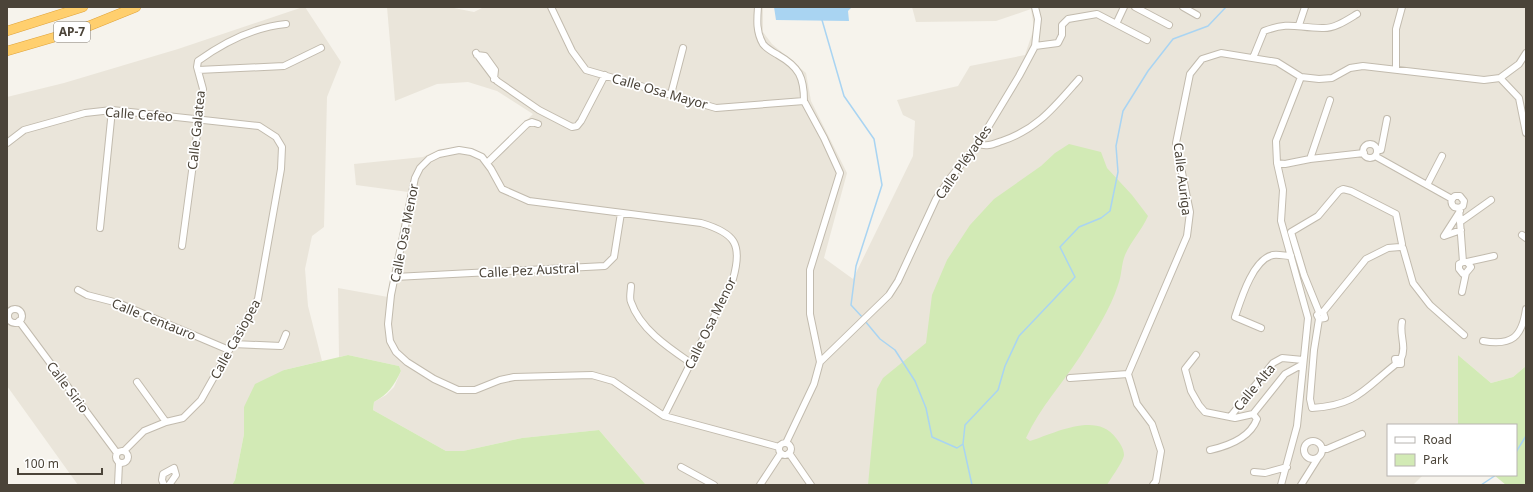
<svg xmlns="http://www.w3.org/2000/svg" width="1533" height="492" font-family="'Noto Sans',sans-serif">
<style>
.residential{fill:#eae5da}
.green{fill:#d2eab5}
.water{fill:#a9d4f2}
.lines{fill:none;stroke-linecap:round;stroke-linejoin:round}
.stream{stroke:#a9d4f2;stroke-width:1.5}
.minor-casing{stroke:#c2bbae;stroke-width:8}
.highway-casing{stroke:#e0a43c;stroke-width:10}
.minor{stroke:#fff;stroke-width:6}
.highway{stroke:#ffcf6e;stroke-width:9}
.labels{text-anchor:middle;stroke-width:3.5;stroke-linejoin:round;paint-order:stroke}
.shield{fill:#fff;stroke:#817c74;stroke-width:1}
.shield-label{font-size:12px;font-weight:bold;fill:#4b4439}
.street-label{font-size:13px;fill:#4b4439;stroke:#fff}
</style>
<rect width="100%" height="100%" fill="#f6f3ec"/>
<path class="residential" d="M303,7h2l36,55 -14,35 -3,130 -12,9 -7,33 3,37 14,55 -38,9 -40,37v27l-9,46 -3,5h-154l-71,-99v-289l57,-14 114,-34z
M387,7h62l25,5 10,-5h279v25l9,12 34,29 5,28 36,72 -23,85 29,21 60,-123 2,-35 -12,-6 -6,-15 61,-14 12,-20 55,-11 9,-27 -3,-19 -35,12 -80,1 -4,-15h614v359l-13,11 -22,6 -33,-28v70h-70v50h35l-10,10h-767l-47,-55 -77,8 -59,13h-17l-73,-41 1,-8 12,-7 8,-8 7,-16 -2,-5 -51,-11 -9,2 -1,-69 50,9 20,-105 -52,-7 -2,-21 69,-7 17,-8 14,-1h16l19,10 44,-44 -36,-23 -29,-9 -31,2 -42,17z"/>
<path class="green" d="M1069,144l32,8 6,16 25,27 16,21c-6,14 -17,25 -23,39 -4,10 -3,20 -7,30 -8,25 -23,47 -37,70 -18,28 -41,52 -55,83l4,3c25,-8 67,-30 86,-3 4,5 8,11 8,17 -1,7 -13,23 -17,30h-239l9,-96 6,-11 43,-35 6,-48 15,-35 23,-35 24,-26 47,-33 14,-13z
M348,355l51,11 2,5c-7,15 -13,23 -27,31l-1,8 73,41h17l59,-13 77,-8 47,55h-414l3,-5 9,-46v-27l11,-23 29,-14z
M1458,355l33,28 22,-6 13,-11v119h-20l-12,-10h22v-50h-58z"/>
<path class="water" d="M774,7h78l-4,4 1,10 -73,-1z"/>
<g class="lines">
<path class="stream" d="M822,20l22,76 30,43 8,46 -26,81 -5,39 12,13
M865,321l15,18 15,11 20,31 11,27 6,29 25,11 6,-4
M1516,452l10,-16
M972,485l-9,-41 2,-19 33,-35 7,-24 14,-30 56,-59 -15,-30 19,-20 22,-9 9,-7 8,-39 -2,-26 7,-35 25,-40 25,-32 35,-13 18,-19
M1481,485l15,-10"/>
<defs>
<path id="minor" d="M551,7l21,44 14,19 130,38 88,-7 20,37 16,35 -30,97v44l10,48 -6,22 -28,59
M758,7c-1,13 -2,25 5,37 4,5 10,8 15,11 21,12 26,22 26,46
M1135,7l34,18
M1183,7l14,8
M1116,24l8,-17
M1299,25l6,-18
M1035,46l23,-3 4,-8v-10l6,-6 29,-5 50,26
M476,53l21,28 42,29 33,17 5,-1 4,-5 24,-46
M477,55l8,1 10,14 -1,9
M1253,58l11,-27c27,-10 32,-3 58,-3 12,1 25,-8 35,-14
M1396,69v-40l6,-22
M198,70l86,-4 37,-18
M1500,78l19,20 7,35
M671,94l12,-46
M7,143l17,-13 61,-17 27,-3 147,16 17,11 6,10 -1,22 -23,130 -57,101 -18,18 -17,4 -22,9 -20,20
M978,144c10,3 15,0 24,-3 36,-12 53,-35 77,-62
M1363 151a7 7 0 1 1 14 0a7 7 0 1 1-14 0Z
M1377,150h4l6,-31
M1375,156l77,43
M1310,159l20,-59
M487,163l40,-39 5,-2 6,2
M1277,163l8,1 25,-5 54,-6
M1427,185l15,-29
M1459,208l-5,-1c-4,-4 -3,-8 1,-11h5l4,5 -1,5 -4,2 4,54
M1460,211l-16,25 17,-6
M1460,222l31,-22
M100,228l12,-118
M1522,235l4,3
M182,246l21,-157 -6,-22 1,-6c25,-18 57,-34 88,-37
M1403,248l10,35 17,22 34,30
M1467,262l27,-6
M395,277l210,-11 9,-9 7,-44
M631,286c0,5 -2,12 0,16 9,27 38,46 60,61
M78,290l9,5 31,8 111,47
M1462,292l4,-19 5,-6 -4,-5h-4l-4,2v5l4,5 3,-1
M8 316a7 7 0 1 1 14 0a7 7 0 1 1-14 0Z
M1319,312l-15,-37 -13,-43 27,-16 21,-25 4,-2 8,2 45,23 6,30
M1323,312l43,-53 22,-11 12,-1
M1319,319l6,-1 -2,-6h-3l-3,3 2,4 -5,31 -4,49 2,9c45,-3 51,-18 84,-44h5v-5h-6l1,5
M19,321l98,132
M1261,328l-26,-11c6,-18 18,-58 38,-62 5,-1 13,1 18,1
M1483,341c29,5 39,-4 43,-32
M233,344l48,2 5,-12
M1196,355l-11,14 6,22 8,14 6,7 30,6 18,-4 32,-40 18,-10
M1401,359c6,-13 -2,-24 1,-37
M820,362l69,-67 9,-14 38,-82 15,-22 27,-33 41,-68 16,-30 3,-27 -3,-12
M1070,378l58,-4
M137,382l29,40
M664,416l69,-137c10,-35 2,-46 -32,-56l-172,-22 -27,-12 -11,-20 -9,-12 -11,-5 -12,-2 -20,4 -10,5 -9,9 -5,10 -24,117 -3,29 2,17 6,11 11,10 27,17 24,11h17l25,-10 14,-3 78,-2 21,6 51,35 115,31
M1230,417l43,-54 9,-5 21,2
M1304 450a9 9 0 1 1 18 0a9 9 0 1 1-18 0Z
M779 449a6 6 0 1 1 12 0a6 6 0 1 1-12 0Z
M1323,449h4l35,-15
M1210,450c18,-4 40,-12 47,-31l-4,-5
M116 457a6 6 0 1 1 12 0a6 6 0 1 1-12 0Z
M789,453l22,32
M681,467l33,18
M1254,472l11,1 22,-6
M118,485l1,-22
M164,485l-2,-5 1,-6 11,-6 2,7 -7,10
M760,485l21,-32
M1153,485l3,-4 5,-30 -9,-27 -15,-20 -9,-30 59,-138 3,-24 -14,-69 14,-69 12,-15 19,-6 56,9 24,15
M1281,485l16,-59 11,-108 -27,-97 2,-31 -6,-27 -1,-22 25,-64 18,2 13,-1 18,-10 13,-2 121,14 16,-2 19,-14 7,-11
M1301,485l17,-27"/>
<path id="highway" d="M7,31l76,-24
M7,51l72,-21 57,-23"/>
</defs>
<use href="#minor" class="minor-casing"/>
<use href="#highway" class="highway-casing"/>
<use href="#minor" class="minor"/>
<use href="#highway" class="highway"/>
</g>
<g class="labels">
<rect class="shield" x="54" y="22" width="36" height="20" rx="3"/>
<g class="shield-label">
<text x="72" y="36">AP-7</text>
</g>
<g class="street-label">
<text transform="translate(660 91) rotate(16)" y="5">Calle Osa Mayor</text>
<text transform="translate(139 114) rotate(4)" y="5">Calle Cefeo</text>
<text transform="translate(196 130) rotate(-84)" y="5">Calle Galatea</text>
<text transform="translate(963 162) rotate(-55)" y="5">Calle Pléyades</text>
<text transform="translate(1183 179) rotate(83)" y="5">Calle Auriga</text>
<text transform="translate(404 233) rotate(-79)" y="5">Calle Osa Menor</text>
<text transform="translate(529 270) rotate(-3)" y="5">Calle Pez Austral</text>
<text transform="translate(154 319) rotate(22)" y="5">Calle Centauro</text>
<text transform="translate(710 323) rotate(-64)" y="5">Calle Osa Menor</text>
<text transform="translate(235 339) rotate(-61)" y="5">Calle Casiopea</text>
<text transform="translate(68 387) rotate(53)" y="5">Calle Sirio</text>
<text transform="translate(1254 387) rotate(-50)" y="5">Calle Alta</text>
</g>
</g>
<rect width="1533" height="492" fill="none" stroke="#4b4439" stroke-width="16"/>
<rect x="1387" y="424" width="130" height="52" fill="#ffffff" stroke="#b7b4b0"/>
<rect x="1395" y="437" width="20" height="6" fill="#ffffff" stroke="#b7b4b0"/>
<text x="1423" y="444" font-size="12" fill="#4b4439">Road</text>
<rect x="1395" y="454" width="20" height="12" fill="#d2eab5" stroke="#b7b4b0"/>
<text x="1423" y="464" font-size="12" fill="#4b4439">Park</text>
<path d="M18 468v6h84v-6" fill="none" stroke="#4b4439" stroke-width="2"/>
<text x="24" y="468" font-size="12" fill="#4b4439" stroke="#ffffff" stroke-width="3" paint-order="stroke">100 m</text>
</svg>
